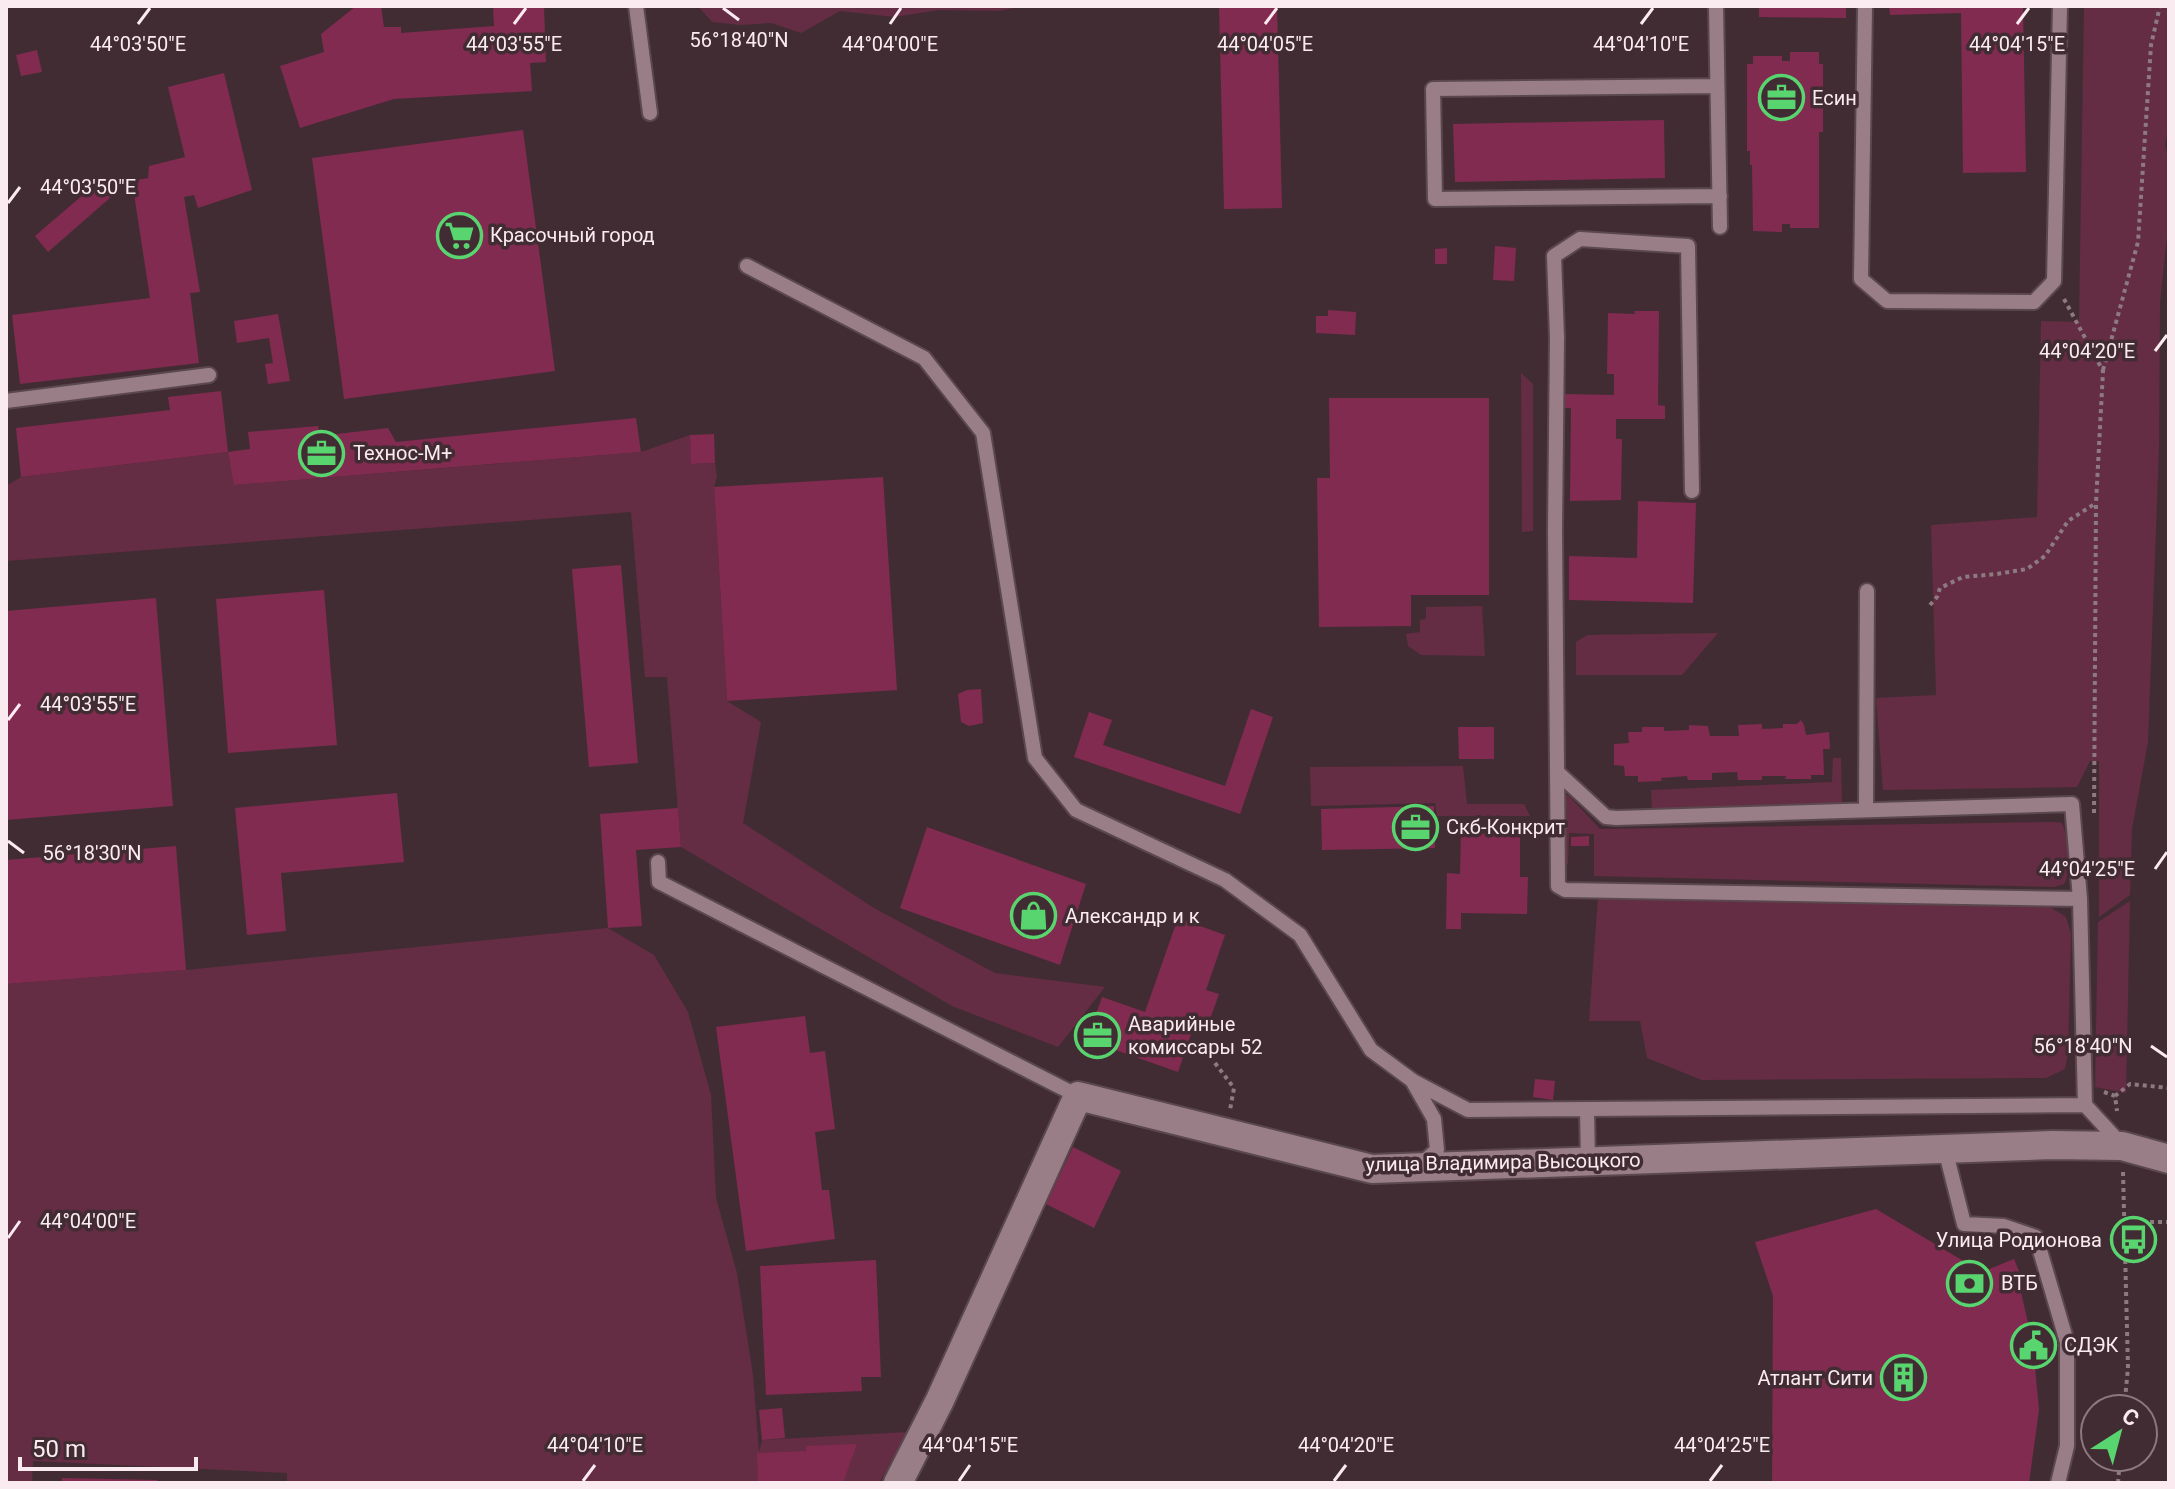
<svg xmlns="http://www.w3.org/2000/svg" width="2175" height="1489" font-family="Roboto,sans-serif">
<style>
.green{fill:#642d43}
.building{fill:#812b50}
.lines{fill:none;stroke-linecap:round;stroke-linejoin:round}
.lane-casing{stroke:#5a484e;stroke-width:18}
.street-casing{stroke:#5a484e;stroke-width:32}
.path{stroke:#8d7a80;stroke-width:4;stroke-dasharray:4 4;stroke-linecap:butt}
.lane{stroke:#997e87;stroke-width:14}
.street{stroke:#997e87;stroke-width:28}
.ticks{fill:none;stroke:#faebf0;stroke-width:3}
.labels{text-anchor:middle;stroke-width:7;stroke-linejoin:round;paint-order:stroke}
.poi-label{font-size:20px;fill:#faebf0;stroke:#422c33;text-anchor:start}
.street-label{font-size:20px;fill:#faebf0;stroke:#422c33}
.ticks-label{font-size:20px;text-anchor:middle;fill:#faebf0;stroke:#422c33;stroke-width:7;stroke-linejoin:round;paint-order:stroke}
</style>
<rect width="100%" height="100%" fill="#422c33"/>
<path class="green" d="M698,6h326l-26,5 -59,-1 -45,7 -54,-6 -39,22 -30,-10 -30,2 -29,-3z
M2084,6h85v120l-4,18 4,20v53l-9,86 -1,146 -11,293 -16,87 -2,66 -31,22v-156h-9l-13,26 -194,3 -7,-92 60,-3 -5,-170 106,-8 4,-196 38,1z
M1521,373l12,11v147l-11,1z
M690,435l2,29 23,-1 2,14 -3,10 13,214 34,21 -18,101 131,85 121,65 110,14 -47,60 -106,-41 -271,-159 -14,-170h-22l-14,-165 -625,49v-75l15,-9 207,-25 7,33 406,-33z
M1482,606l3,50 -64,-1 -13,-9 -2,-12 14,-2v-12l6,-1v-12z
M1718,633l-36,42h-106v-33l11,-7z
M1833,758h8l1,46 -190,5 -1,-19 181,-8z
M1463,766l4,38h57l6,12h-93l-2,-13 -124,3 -1,-39z
M1564,795h4l32,34 454,-7 8,1c6,13 10,49 2,61l-10,3 -460,-11v-42l-25,-1 -1,31h-8l2,-67z
M1598,897l416,6 36,4 16,10 5,17 -3,119 -3,16 -19,9 -344,2 -55,-22 -7,-37h-51z
M2130,901l-4,192 -31,-6 3,-165z
M608,928l46,27 34,57 23,83 5,103 21,75 16,102 6,77 3,-12 146,-8 -29,51h-592v-10l-254,-12 -1,22h-26v-499l180,-14z"/>
<path class="building" d="M356,6h25l3,21h17v6l93,-7 -1,-20h51l2,56 -16,1 2,28 -138,8 -94,29 -20,-62 44,-14 -3,-18z
M1219,6h58l5,202 -58,1z
M1759,6h87v12l-87,-1z
M1889,6h134l3,166 -63,1 -2,-160 -71,2z
M37,50l5,22 -21,4 -5,-21z
M1790,52h29v12h4v68h-4v96h-29v-4h-8v8l-29,-1 -1,-66h-2v-14h-3v-87h6v-8h29v5h8z
M224,73l28,117 -54,18 -4,-13 -10,2 16,95 -10,1 9,70 -179,21 -8,-69 138,-17 -18,-117 16,-3 1,-12 36,-9 -17,-70z
M1664,120l1,58 -210,4 -2,-58z
M523,130l32,241 -211,28 -32,-241z
M98,182l13,15 -63,55 -13,-16z
M1495,246l21,2 -2,33 -21,-1z
M1447,248v16h-12v-15z
M1328,310l28,2 -1,23 -39,-2v-17h12z
M1634,311h25l-1,94 7,1v13h-49v20h6l-1,61 -51,1 1,-93h-8v-14l51,1v-21h-7l1,-61 27,1z
M278,314l12,67 -22,3 -3,-20 8,-1 -4,-25 -32,5 -3,-22z
M221,391l7,61 -207,25 -5,-49 154,-18 -2,-13z
M1329,398h160v197h-78v31l-92,1 -2,-149h13z
M636,418l5,34 -407,33 -6,-33 22,-3 -2,-17 70,-6 2,10 68,-8 8,14z
M714,434l1,29 -24,1 -1,-29z
M883,477l14,213 -170,11 -13,-214z
M1638,501l58,2 -3,100 -124,-3v-44l68,2z
M621,565l17,198 -49,4 -17,-198z
M324,590l13,155 -109,8 -12,-154z
M156,598l17,208 -167,14v-209z
M981,689l2,34 -14,3 -8,-4 -3,-28 9,-4z
M1251,709l22,8 -33,97 -166,-57 15,-45 23,8 -9,25 122,41z
M1801,720l3,5 2,10 23,-3 1,17h-7l1,26h-13v4h-26l1,-3h-24v4h-24l-1,-8 -25,1v7h-24l-1,-4 -26,2 1,3 -24,1v-6h-13l-1,-10 -10,-1v-21l15,-1 -1,-11h14v-5h22v4l25,-1v-5l19,1 2,10h29l-1,-11 24,-1v5l21,-1v-4h14z
M1458,727h36v32h-35z
M397,793l7,69 -123,11 5,58 -39,4 -12,-127z
M1434,806l1,42 -113,2 -1,-41z
M678,808l3,39 -45,3 6,76 -34,2 -8,-114z
M927,827l159,57 -26,81 -160,-57z
M1461,833l59,1v43h8l-1,37 -66,-1v16h-15l1,-56 13,1z
M1589,836v10h-18v-9z
M176,846l10,124 -180,14v-124z
M1178,918l47,17 -19,55 13,4 -11,31 -12,-5 -18,52 -91,-32 15,-43 43,15z
M805,1016l5,37 15,-2 10,78 -20,3 7,58h7l6,49 -89,12 -30,-224z
M1535,1079l20,2 -2,19 -20,-3z
M1073,1147l48,24 -27,57 -48,-24z
M1876,1209l106,63 32,-13 13,32 -6,1 12,53 6,65 -10,73h-257l1,-187 -18,-54z
M876,1260l5,117h-20l1,14 -96,4 -6,-129z
M782,1408l3,30 -23,2 -3,-30z
M857,1444l-14,39h-85l-1,-30 49,-2v-5z
M62,1478l95,2v3h-95z"/>
<g class="lines">
<defs>
<path id="lane" d="M636,6l14,107
M1716,6l4,221
M1865,6l-4,273 26,22 147,1 20,-21 6,-275
M1717,86l-284,3 2,110 285,-3
M747,266l177,92 59,75 52,325 41,52 149,70 75,55 71,115 42,31 55,29 617,-5 36,39
M6,401l203,-26
M1692,491l-4,-245 -108,-7 -26,17 3,81 -2,193 3,356 7,4 515,9 5,206
M1557,772l49,45 10,1 456,-14 8,95
M1866,810l1,-219
M658,862l1,20 419,214
M1413,1082l21,37 3,31 -16,14
M1587,1109l1,53
M1945,1149l19,75 40,2 32,11 31,105v104l-9,37"/>
<path id="street" d="M898,1483l42,-83 138,-304 294,73 680,-24 70,1 47,13"/>
</defs>
<use href="#lane" class="lane-casing"/>
<use href="#street" class="street-casing"/>
<path class="path" d="M2064,299l39,72 -7,132 -2,313
M2103,370l35,-128 13,-197 9,-39
M1930,605l7,-8 3,-9 23,-11 34,-3 30,-5 18,-13 23,-35 28,-18
M1215,1063l19,25 -4,22
M2104,1092l11,4 2,15
M2115,1096l15,-12 39,4
M2123,1172l5,196 -4,41
M2126,1222h43
M2118,1483l2,-26"/>
<use href="#lane" class="lane"/>
<use href="#street" class="street"/>
</g>
<path class="ticks" d="M723,8l16,12M138,24l12,-16M514,24l12,-16M890,24l11,-16M1265,24l12,-16M1641,24l12,-16M2017,24l12,-16M8,203l12,-16M2155,351l12,-16M8,720l12,-16M8,841l16,12M2155,869l12,-17M2151,1046l16,11M8,1238l12,-17M583,1481l12,-16M959,1481l11,-16M1334,1481l12,-16M1710,1481l12,-16"/>
<defs>
<symbol id="office-ring" viewBox="-11 -11 22 22"><circle r="9.5" fill="#422c33" stroke="#59d56f" stroke-width="1.5"/><path d="M-6-3h4V-5.5h4V-3h4V5H-6ZM-1-4.5V-3h2v-1.5ZM-6 0V1H6V0Z" fill="#59d56f"/></symbol>
<symbol id="supermarket-ring" viewBox="-11 -11 22 22"><circle r="9.5" fill="#422c33" stroke="#59d56f" stroke-width="1.5"/><path d="M-6-5.5h2.5l.6 2H6L4.5 2H-2.5L-4.4-4H-6ZM-1.5 3.2a1.3 1.3 0 1 0 .1 0ZM3 3.2a1.3 1.3 0 1 0 .1 0Z" fill="#59d56f"/></symbol>
<symbol id="shop-ring" viewBox="-11 -11 22 22"><circle r="9.5" fill="#422c33" stroke="#59d56f" stroke-width="1.5"/><path d="M-5-2.5h2.3a2.7 3.5 0 0 1 5.4 0H5L5.5 6h-11ZM-1.5-2.5h3a1.5 2.3 0 0 0-3 0Z" fill="#59d56f"/></symbol>
<symbol id="bus-ring" viewBox="-11 -11 22 22"><circle r="9.5" fill="#422c33" stroke="#59d56f" stroke-width="1.5"/><path d="M-5-6H5V4H4V6H2V4H-2V6H-4V4H-5ZM-3.5-4V0h7V-4ZM-3.5 1.2v1.5H-2V1.2ZM2 1.2v1.5H3.5V1.2Z" fill="#59d56f"/></symbol>
<symbol id="bank-ring" viewBox="-11 -11 22 22"><circle r="9.5" fill="#422c33" stroke="#59d56f" stroke-width="1.5"/><path d="M-6-4H6V4H-6ZM0-2.3a2.3 2.3 0 1 0 0 4.6a2.3 2.3 0 1 0 0-4.6Z" fill="#59d56f"/></symbol>
<symbol id="civic-ring" viewBox="-11 -11 22 22"><circle r="9.5" fill="#422c33" stroke="#59d56f" stroke-width="1.5"/><path d="M-.6-6.5H3V-4.5H.6V-3L4-1V1h2V6H-6V1h2V-1L-.6-3ZM-1.2 2.5V6h2.4V2.5Z" fill="#59d56f"/></symbol>
<symbol id="building-ring" viewBox="-11 -11 22 22"><circle r="9.5" fill="#422c33" stroke="#59d56f" stroke-width="1.5"/><path d="M-4-6H4V6H1V3H-1V6H-4ZM-2.5-4.3h1.7v1.8h-1.7ZM.8-4.3h1.7v1.8H.8ZM-2.5-1h1.7V.8h-1.7ZM.8-1h1.7V.8H.8Z" fill="#59d56f"/></symbol>
</defs>
<g fill-rule="evenodd">
<use href="#office-ring" x="1756" y="72" width="51" height="51"/>
<use href="#supermarket-ring" x="434" y="210" width="51" height="51"/>
<use href="#office-ring" x="296" y="428" width="51" height="51"/>
<use href="#office-ring" x="1390" y="802" width="51" height="51"/>
<use href="#shop-ring" x="1008" y="890" width="51" height="51"/>
<use href="#office-ring" x="1072" y="1010" width="51" height="51"/>
<use href="#bus-ring" x="2108" y="1214" width="51" height="51"/>
<use href="#bank-ring" x="1944" y="1258" width="51" height="51"/>
<use href="#civic-ring" x="2008" y="1320" width="51" height="51"/>
<use href="#building-ring" x="1878" y="1352" width="51" height="51"/>
</g>
<g class="labels">
<g class="poi-label">
<text x="1812" y="105">Есин</text>
<text x="490" y="242">Красочный город</text>
<text x="353" y="460">Технос-М+</text>
<text x="1446" y="834">Скб-Конкрит</text>
<text x="1065" y="923">Александр и к</text>
<text x="1128" y="1031">Аварийные<tspan x="1128" dy="23">комиссары 52</tspan></text>
<text x="2102" y="1247" text-anchor="end">Улица Родионова</text>
<text x="2001" y="1290">ВТБ</text>
<text x="2064" y="1352">СДЭК</text>
<text x="1873" y="1385" text-anchor="end">Атлант Сити</text>
</g>
<g class="street-label">
<text transform="translate(1503 1162) rotate(-1)" y="7">улица Владимира Высоцкого</text>
</g>
</g>
<g class="ticks-label">
<text x="739" y="47">56°18'40"N</text>
<text x="138" y="51">44°03'50"E</text>
<text x="514" y="51">44°03'55"E</text>
<text x="890" y="51">44°04'00"E</text>
<text x="1265" y="51">44°04'05"E</text>
<text x="1641" y="51">44°04'10"E</text>
<text x="2017" y="51">44°04'15"E</text>
<text x="88" y="194">44°03'50"E</text>
<text x="2087" y="358">44°04'20"E</text>
<text x="88" y="711">44°03'55"E</text>
<text x="92" y="860">56°18'30"N</text>
<text x="2087" y="876">44°04'25"E</text>
<text x="2083" y="1053">56°18'40"N</text>
<text x="88" y="1228">44°04'00"E</text>
<text x="595" y="1452">44°04'10"E</text>
<text x="970" y="1452">44°04'15"E</text>
<text x="1346" y="1452">44°04'20"E</text>
<text x="1722" y="1452">44°04'25"E</text>
</g>
<rect width="2175" height="1489" fill="none" stroke="#faebf0" stroke-width="16"/>
<g transform="translate(2119 1433) rotate(36)"><circle r="38" fill="#422c33" stroke="#8c787f" stroke-width="2"/>
<path d="M0-6L14 30L0 20L-14 30Z" fill="#59d56f"/>
<text y="-12" font-size="22" font-weight="bold" text-anchor="middle" fill="#faebf0">С</text>
</g>
<path d="M20 1457v12h176v-12" fill="none" stroke="#faebf0" stroke-width="4"/>
<text x="32" y="1457" font-size="24" fill="#faebf0" stroke="#422c33" stroke-width="6" paint-order="stroke">50 m</text>
</svg>
